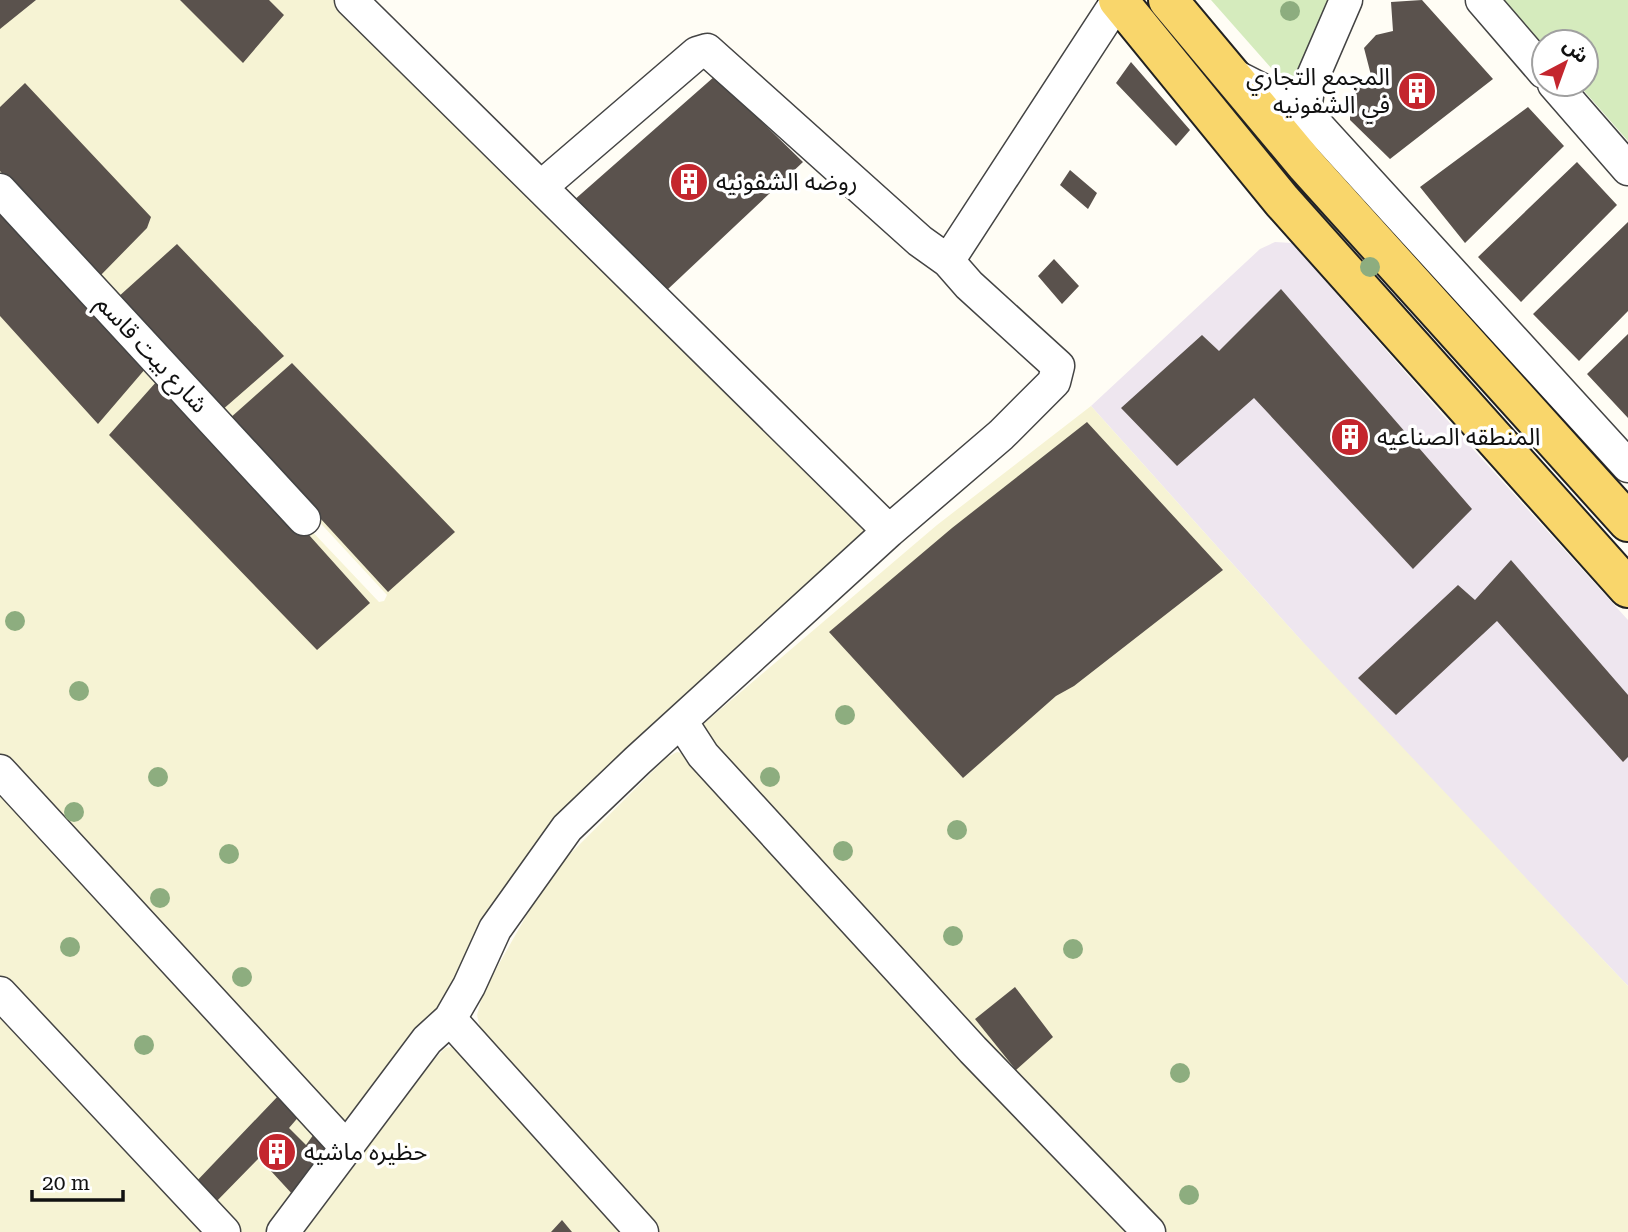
<svg xmlns="http://www.w3.org/2000/svg" width="1628" height="1232" font-family="'Roboto Serif','Noto Sans Arabic',serif">
<style>
.industrial{fill:#eee6ef}
.farmland{fill:#f6f3d4}
.green{fill:#d5ebbd}
.building{fill:#5a524d}
.lines{fill:none;stroke-linecap:round;stroke-linejoin:round}
.minor-casing{stroke:#444;stroke-width:35}
.major-casing{stroke:#222;stroke-width:42}
.minor{stroke:#fff;stroke-width:32}
.major{stroke:#f9d66b;stroke-width:38}
.tree{fill:#8dad7f}
.labels{text-anchor:middle;stroke-width:7;stroke-linejoin:round;paint-order:stroke}
.poi-label{font-size:24px;fill:#111;stroke:#fff;text-anchor:start}
.street-label{font-size:24px;fill:#111;stroke:#fff}
</style>
<rect width="100%" height="100%" fill="#fffdf5"/>
<path class="industrial" d="M1275,242l17,1 171,195 165,182v366l-294,-309 -243,-271 169,-157z"/>
<path class="farmland" d="M0,0h335l494,491 35,35 4,8 -291,272 -124,189 -187,237h-29l-237,-253v-777l379,400 5,-1 3,-6 -387,-418z
M1091,406l209,233 328,347v246h-464l-456,-486 -6,-21 235,-200z
M677,752l12,3 445,477h-478l-174,-196 -5,-21 6,-23 63,-111 24,-27 96,-96z
M0,1007l211,225h-211z
M457,1046l173,186h-327l129,-170 13,-14z"/>
<path class="green" d="M1211,0h124l-39,96z
M1504,0h124v141l-50,-57h8v-42h-42v4z"/>
<path class="building" d="M0,0h36l-36,29z
M180,0h89l15,15 -41,48z
M1422,0l71,79 -103,80 -40,-39v-18l12,-25 10,2 -8,-31 12,-13 17,-4 -2,-29z
M1131,62l59,68 -14,16 -60,-63z
M715,76l88,86 -136,128 -94,-89z
M25,83l126,134 -4,11 -48,49 -9,-5 -90,-101v-64z
M1528,107l36,39 -99,97 -45,-56z
M1577,162l40,43 -96,97 -43,-45z
M1070,170l27,23 -9,16 -28,-24z
M0,210l146,158 -48,56 -98,-108z
M1628,222v89l-49,50 -46,-47z
M177,244l107,112 -63,55 -104,-113z
M1054,259l25,27 -17,18 -24,-28z
M1281,289l191,220 -59,60 -159,-171 -77,68 -56,-58 81,-73 17,16z
M1628,334v84l-41,-44z
M292,363l163,169 -67,60 -159,-173z
M157,381l152,154 61,68 -53,47 -208,-215z
M1087,422l136,148 -149,116 -18,10 -93,82 -134,-146 123,-104z
M1511,560l117,135v62l-5,5 -126,-141 -101,94 -38,-37 100,-93 17,15z
M1015,987l38,50 -37,33 -41,-51z
M280,1094l21,20 -12,14 17,17 13,-18 16,17 -41,52 -35,-38 -47,48 -19,-21z
M562,1220l10,12h-21z"/>
<g class="lines">
<defs>
<path id="minor" d="M351,0l538,531 112,-96 53,-53 4,-16 -89,-81 -21,-24 170,-261
M1482,0l62,72
M1235,76l70,36 323,354
M1554,84l74,85
M1305,112l3,-24 38,-88
M541,187l156,-134 10,-3 213,191 28,20
M0,190l304,329
M681,721l22,34 270,295 176,182
M0,771l347,377
M0,993l224,239
M450,1019l192,213
M283,1232l144,-192 23,-21 19,-33 26,-57 72,-101 70,-67 252,-230"/>
<path id="major" d="M1118,0l164,201 346,387
M1168,0l138,165 322,357"/>
</defs>
<use href="#minor" class="minor-casing"/>
<use href="#major" class="major-casing"/>
<use href="#minor" class="minor"/>
<use href="#major" class="major"/>
</g>
<g class="tree">
<circle cx="1290" cy="11" r="10"/>
<circle cx="1370" cy="267" r="10"/>
<circle cx="15" cy="621" r="10"/>
<circle cx="79" cy="691" r="10"/>
<circle cx="845" cy="715" r="10"/>
<circle cx="158" cy="777" r="10"/>
<circle cx="770" cy="777" r="10"/>
<circle cx="74" cy="812" r="10"/>
<circle cx="957" cy="830" r="10"/>
<circle cx="843" cy="851" r="10"/>
<circle cx="229" cy="854" r="10"/>
<circle cx="160" cy="898" r="10"/>
<circle cx="953" cy="936" r="10"/>
<circle cx="70" cy="947" r="10"/>
<circle cx="1073" cy="949" r="10"/>
<circle cx="242" cy="977" r="10"/>
<circle cx="144" cy="1045" r="10"/>
<circle cx="1180" cy="1073" r="10"/>
<circle cx="1189" cy="1195" r="10"/>
</g>
<defs>
<symbol id="building-disc" viewBox="-11 -11 22 22"><circle r="9.5" fill="#c4262e" stroke="#fff"/><path d="M-4-6H4V6H1V3H-1V6H-4ZM-2.5-4.3h1.7v1.8h-1.7ZM.8-4.3h1.7v1.8H.8ZM-2.5-1h1.7V.8h-1.7ZM.8-1h1.7V.8H.8Z" fill="#fff"/></symbol>
</defs>
<g fill-rule="evenodd">
<use href="#building-disc" x="1395" y="69" width="44" height="44"/>
<use href="#building-disc" x="667" y="160" width="44" height="44"/>
<use href="#building-disc" x="1328" y="415" width="44" height="44"/>
<use href="#building-disc" x="255" y="1130" width="44" height="44"/>
</g>
<g class="labels">
<g class="poi-label">
<text x="1390" y="85" text-anchor="end">المجمع التجاري<tspan x="1390" dy="28">في الشفونيه</tspan></text>
<text x="716" y="190">روضه الشفونيه</text>
<text x="1377" y="445">المنطقه الصناعيه</text>
<text x="304" y="1160">حظيره ماشيه</text>
</g>
<g class="street-label">
<text transform="translate(152 354) rotate(47)" y="8">شارع بيت قاسم</text>
</g>
</g>
<g transform="translate(1565 63) rotate(41)"><circle r="33" fill="#ffffff" stroke="#a0a0a0" stroke-width="2"/>
<path d="M0-5L12 26L0 18L-12 26Z" fill="#c4262e"/>
<text y="-10" font-size="19" font-weight="bold" text-anchor="middle" fill="#111111">ش</text>
</g>
<path d="M32 1190v10h91v-10" fill="none" stroke="#111111" stroke-width="3.5"/>
<text x="42" y="1190" font-size="21" fill="#111111" stroke="#ffffff" stroke-width="5" paint-order="stroke">20 m</text>
</svg>
